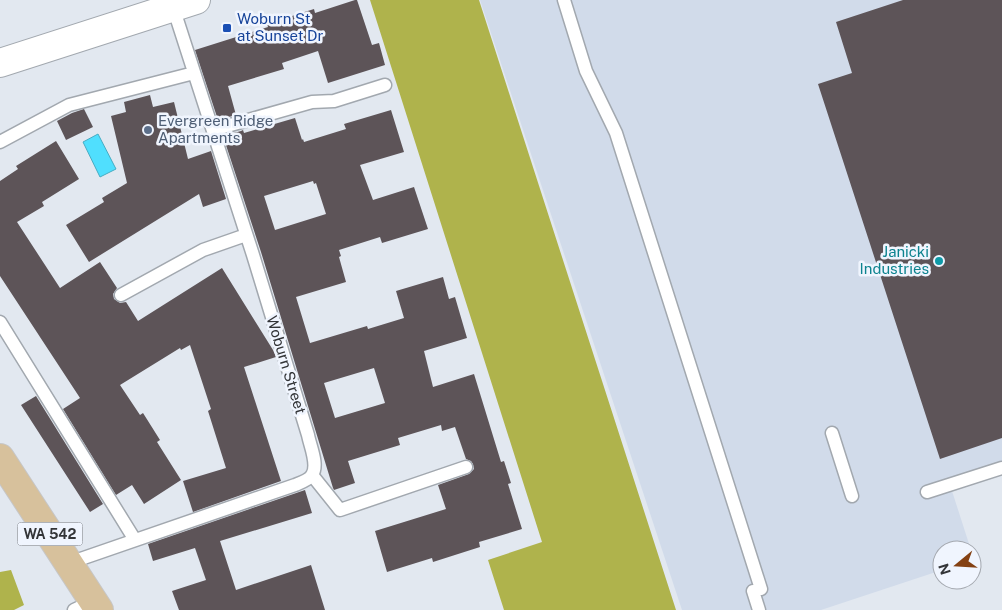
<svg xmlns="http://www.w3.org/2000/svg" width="1002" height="610" font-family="'Public Sans',sans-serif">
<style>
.built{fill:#d1dbea}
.forest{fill:#afb34c}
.water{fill:#50dffe;stroke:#47acc3}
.building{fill:#5d5458;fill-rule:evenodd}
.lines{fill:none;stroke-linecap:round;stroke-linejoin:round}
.service-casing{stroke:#a2a8af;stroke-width:15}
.secondary-casing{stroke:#a2a8af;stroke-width:30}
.primary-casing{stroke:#c6c6c7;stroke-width:30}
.service{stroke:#fff;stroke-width:12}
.secondary{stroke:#fff;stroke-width:28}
.primary{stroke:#d7c19c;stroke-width:28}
.transit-dot{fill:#1a4fb4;stroke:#f0f5fe;stroke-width:2}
.service-dot{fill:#5c6f8a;stroke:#f0f5fe;stroke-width:2}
.culture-dot{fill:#0f9aa8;stroke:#f0f5fe;stroke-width:2}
.labels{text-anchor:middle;stroke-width:5;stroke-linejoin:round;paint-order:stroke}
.shield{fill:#f0f5fe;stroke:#6c6f73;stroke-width:1}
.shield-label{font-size:14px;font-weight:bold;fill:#333538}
.transit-label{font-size:15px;fill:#164399;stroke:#f0f5fe;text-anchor:start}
.service-label{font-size:15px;fill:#4e5e75;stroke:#f0f5fe;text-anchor:start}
.culture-label{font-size:15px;fill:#0d838f;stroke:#f0f5fe;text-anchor:end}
.street-label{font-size:15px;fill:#333538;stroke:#f0f5fe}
</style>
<rect width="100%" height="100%" fill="#e2e8f0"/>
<path class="built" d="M480,0h522v475l-50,16 19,59h-29v20l-121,40h-139z"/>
<path class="forest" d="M370,0h109l197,610h-172l-16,-50 54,-18z
M11,570l13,35 -10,5h-14v-38z"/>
<path class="water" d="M98,134l18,35 -16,8 -17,-35z"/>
<path class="building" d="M355,0h2l15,45 7,-2 6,22 -57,18 -10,-32 -36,12 2,6 -56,17 8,29 -18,5 -23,-70 73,-23 -1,-3 47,-15 1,4z
M903,0h99v438l-62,21 -122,-375 34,-11 -16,-51z
M150,95l3,12 21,-5 14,57 23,-8 15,48 -23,8 -4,-13 -110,68 -23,-37 38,-23 -2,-4 25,-15 -16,-67 15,-4 -2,-10z
M84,109l9,18 -27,13 -9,-19 15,-8z
M391,110l13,42 -44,13 13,35 41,-13 14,42 -46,14 -2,-6 -41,13 2,6 -2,1 7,25 -50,15 14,46 57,-17 1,3 36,-11 -8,-27 47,-14 6,22 6,-2 12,41 -43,13 9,36 41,-13 27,88 3,-1 7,22 -3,1 14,45 -43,13 1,5 -47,15 -1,-4 -45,14 -12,-41 71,-22 -8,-24 31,-11 5,-5 -1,-5 -2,-3 -5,-2 -11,-32 -13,4 -1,-6 -43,13 2,7 -52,16 7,22 -21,7 -1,-2 -72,-236 -38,-116 18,-5 2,-1 1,3 51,-15 7,22 1,-1 1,3 42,-13 -2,-5zM313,181l1,3 2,-1 10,31 -51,16 -11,-34zM374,368l11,35 -50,15 -11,-35z
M56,141l23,38 -37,23 2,4 -27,16 43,66 40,-26 17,26 -4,6 1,5 6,4 6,-1 12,19 84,-53 51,82 3,7 -32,10 37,114 -88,31 -10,-31 43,-13 -18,-57 3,-2 -21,-64 -9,5 -1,-2 -60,37 20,30 3,-2 17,27 -3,2 24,38 -37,24 -12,-19 -16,10 -53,-86 17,-11 -80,-122v-95l18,-12 -2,-3z
M36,396l67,108 -13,8 -69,-107z
M305,490l7,23 -92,28 16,49 75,-25 14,45h-146l-7,-19 34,-11 -11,-32 -42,13 -5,-17z"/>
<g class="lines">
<defs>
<path id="service" d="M564,0l22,71 30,62 145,456
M213,130l99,-28 22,-1 51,-16
M0,142l69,-37 125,-32
M121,295l82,-45 43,-15
M0,322l135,218
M832,433l20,63
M312,475l28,35 126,-43
M927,492l75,-24
M69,563l226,-78c5,-2 14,-5 17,-10 7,-10 -2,-29 -4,-40l-55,-180 -80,-248
M753,591l6,19
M74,610l19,-9"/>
<path id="secondary" d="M0,63l196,-63"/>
<path id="primary" d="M0,458l99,152"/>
</defs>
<use href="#service" class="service-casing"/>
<use href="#secondary" class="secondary-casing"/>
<use href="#primary" class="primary-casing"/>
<use href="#service" class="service"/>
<use href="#secondary" class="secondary"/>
<use href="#primary" class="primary"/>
</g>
<rect class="transit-dot" x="222" y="23" width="10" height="10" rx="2.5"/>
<circle class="service-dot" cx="148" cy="130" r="5"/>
<circle class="culture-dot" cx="939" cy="261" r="5"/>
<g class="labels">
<rect class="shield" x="17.5" y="522.5" width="65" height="23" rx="4"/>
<g class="shield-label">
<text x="50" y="539">WA 542</text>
</g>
<g class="transit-label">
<text x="237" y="24">Woburn St<tspan x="237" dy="17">at Sunset Dr</tspan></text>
</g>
<g class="service-label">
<text x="158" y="126">Evergreen Ridge<tspan x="158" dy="17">Apartments</tspan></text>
</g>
<g class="culture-label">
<text x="929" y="257">Janicki<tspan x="929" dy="17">Industries</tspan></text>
</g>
<g class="street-label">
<text transform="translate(286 365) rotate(73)" y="5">Woburn Street</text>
</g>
</g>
<g transform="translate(957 565) rotate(252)"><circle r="24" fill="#f0f5fe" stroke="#a4a8af"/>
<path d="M0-4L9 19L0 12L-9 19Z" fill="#844113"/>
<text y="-8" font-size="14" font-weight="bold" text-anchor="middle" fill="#333538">N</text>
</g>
</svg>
